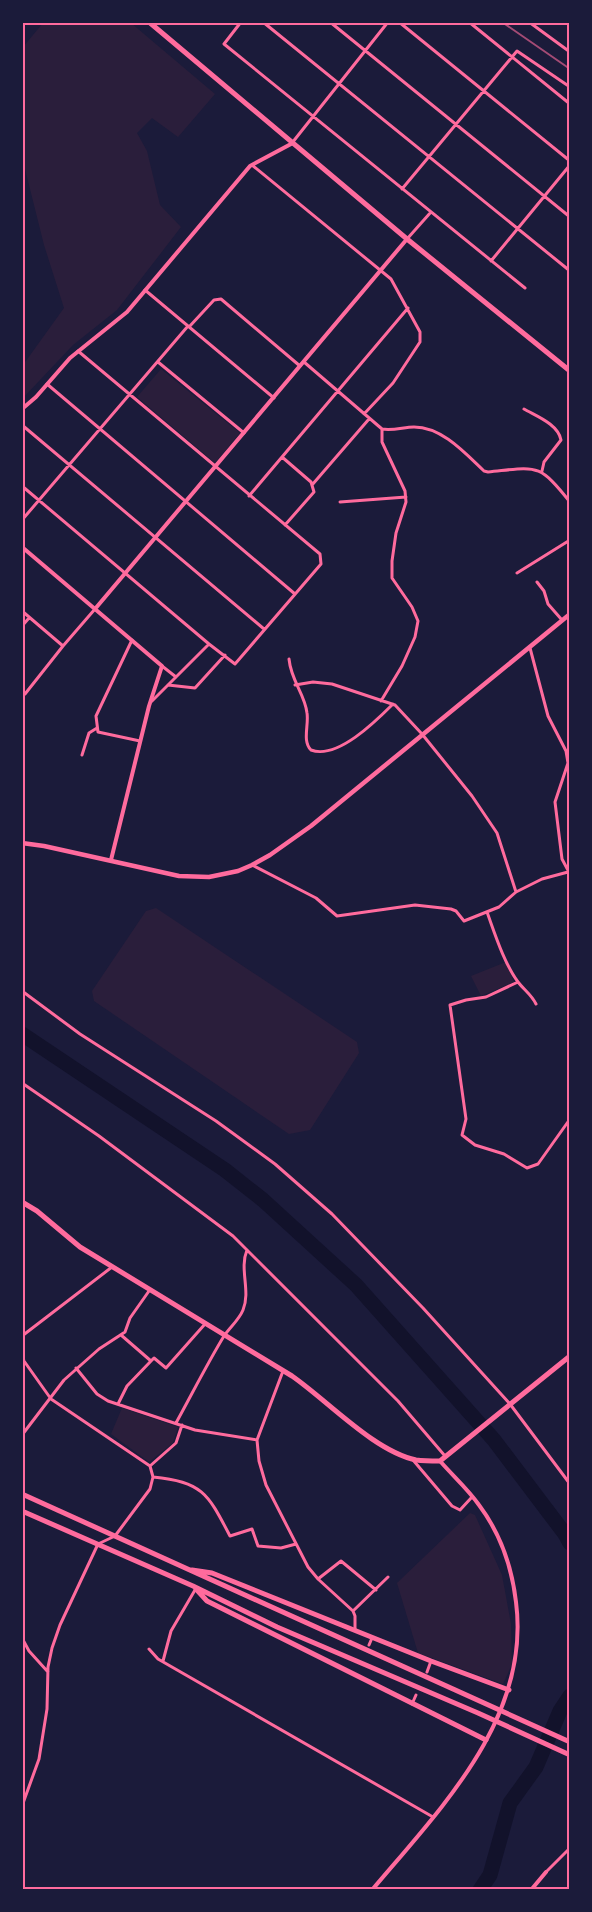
<svg xmlns="http://www.w3.org/2000/svg" width="592" height="1912" font-family="'Varela Round',sans-serif">
<style>
.green{fill:#2a1e3b}
.lines{fill:none;stroke-linecap:round;stroke-linejoin:round}
.river{stroke:#12122b;stroke-width:15}
.minor{stroke:#ff6b9d;stroke-width:3}
.tertiary{stroke:#ff6b9d;stroke-width:4}
.secondary{stroke:#ff6b9d;stroke-width:4.5}
.primary{stroke:#ff6b9d;stroke-width:5}
.trunk{stroke:#ff6b9d;stroke-width:5}
.rail{stroke:#a44b75;stroke-width:2}
.neatline{fill:none;stroke:#ff6b9d;stroke-width:2}
</style>
<rect width="100%" height="100%" fill="#1b1b3a"/>
<path class="green" d="M43,23h88l84,71 -37,43 -26,-19 -15,15 10,18 13,54 21,22 -64,83 -44,35 -50,53v-33l41,-57 -20,-63 -21,-84v-114z
M161,369l79,64 -25,30 -78,-66z
M156,908l201,134 2,11 -49,77 -21,4 -195,-133 -2,-10 54,-80z
M506,962l8,20 -33,14 -10,-20z
M122,1408l56,19 -5,16 -24,19 -38,-28z
M470,1513l5,2 27,60 9,49 1,40 -9,20 -85,-31 -21,-70z"/>
<g class="lines">
<path class="river" d="M22,1034l203,136 38,30 93,85 138,155 71,94 5,9
M480,1890l10,-15 20,-72 26,-36 24,-56 10,-15"/>
<path class="minor" d="M241,22l-17,22 301,244
M263,22l307,249
M330,22l240,195
M399,22l171,139
M469,22l101,82
M529,22l41,30
M292,143l96,-121
M252,165l139,114 29,53v10l-27,41 -29,31
M402,189l115,-138 53,36
M407,239l24,-27
M491,261l79,-96
M145,290l129,108
M189,327l25,-27 7,-1 79,67
M158,362l86,71
M304,362l78,67c11,2 22,-2 32,-2 28,0 51,26 70,44l4,1c49,-5 50,-10 82,30
M47,384l248,210
M524,409c12,7 34,15 37,31l-17,22 -2,9
M22,425l242,204
M282,457l29,25 3,10 -29,33
M312,485l57,-66
M22,486l187,158 26,20 86,-100 -1,-10 -242,-203
M249,496l159,-188
M340,502l66,-5
M22,520l166,-194
M517,573l53,-33
M537,582l7,9 4,13 14,16
M22,611l41,35 32,-37
M22,626l7,-8
M132,640l-36,76 2,16 42,9
M530,648l18,68 18,35 2,12 -13,39 7,57 8,15
M289,659c2,22 16,35 18,54 2,12 -5,28 4,37 26,10 65,-29 82,-46
M162,666l14,11
M168,685l27,3 30,-33
M295,685l18,-3 19,2 63,21 27,29 50,62 25,37 19,59
M22,695l3,-1 38,-48
M152,701l57,-57
M381,701l21,-35 13,-29 3,-16 -6,-14 -20,-29v-17l4,-28 10,-31 -1,-11 -23,-49v-13
M82,755l7,-22 8,-5
M252,865l64,33 21,18 78,-11 36,4 5,2 8,10 35,-14 17,-15 26,-13 26,-7
M487,912c8,22 17,51 31,70 6,8 13,12 18,22
M518,982l-32,15 -20,3 -16,5 16,114 -4,16 13,10 29,9 23,14 11,-4 32,-45
M22,991l58,43 136,87 59,43 57,50 91,94 87,96 60,80
M22,1083l77,53 134,100 165,165 47,55
M121,1335l30,26
M22,1336l90,-69
M22,1355l2,6 27,38 99,67 3,11 -3,12 -35,47 -17,8 -38,81 -8,23 -4,19 -1,42 -8,50 -17,47
M76,1368l21,26 11,7 87,29 62,10
M283,1371l-26,69 2,21 7,24 42,82 10,12 35,32 2,5v13
M118,1404l9,-18 24,-25 3,-3 12,10 39,-44
M176,1423c16,-29 31,-59 48,-87 6,-9 15,-16 19,-26 8,-19 -4,-41 4,-60
M22,1435l42,-55 35,-31 26,-17 5,-14 19,-27
M413,1460l39,46 8,4 12,-13
M150,1466l26,-23 6,-18
M153,1477c50,5 55,17 77,59l22,-7 6,17 23,2 15,-4
M318,1579l23,-18 35,29
M353,1611l35,-34
M22,1638l7,13 19,21
M369,1645l3,-7
M149,1649l9,10 275,158
M163,1661l8,-30 24,-41
M427,1672l4,-11
M412,1704l4,-9
M546,1872l24,-24"/>
<path class="tertiary" d="M22,409l14,-12 34,-39 57,-46 123,-146 41,-22
M22,547l140,119 -13,40 -38,154
M95,609l312,-370
M372,1890c69,-82 159,-172 144,-288 -4,-34 -16,-69 -37,-97 -11,-16 -26,-29 -39,-44
M531,1890l15,-18"/>
<path class="secondary" d="M22,843l22,3 135,30 30,1 29,-6 14,-6 18,-10 41,-29 259,-212"/>
<path class="primary" d="M149,22l258,217 163,132
M22,1202l15,9 43,36 212,129c36,25 82,75 124,84 8,1 16,1 24,1l130,-105"/>
<path class="trunk" d="M22,1494l548,248
M22,1511l171,75 84,41 201,86 92,42
M192,1570l20,3 219,88 78,29
M196,1589l11,12 279,139"/>
<path class="rail" d="M502,22l68,47"/>
</g>
<rect width="592" height="1912" fill="none" stroke="#1b1b3a" stroke-width="48"/>
<rect x="24" y="24" width="544" height="1864" class="neatline"/>
</svg>
